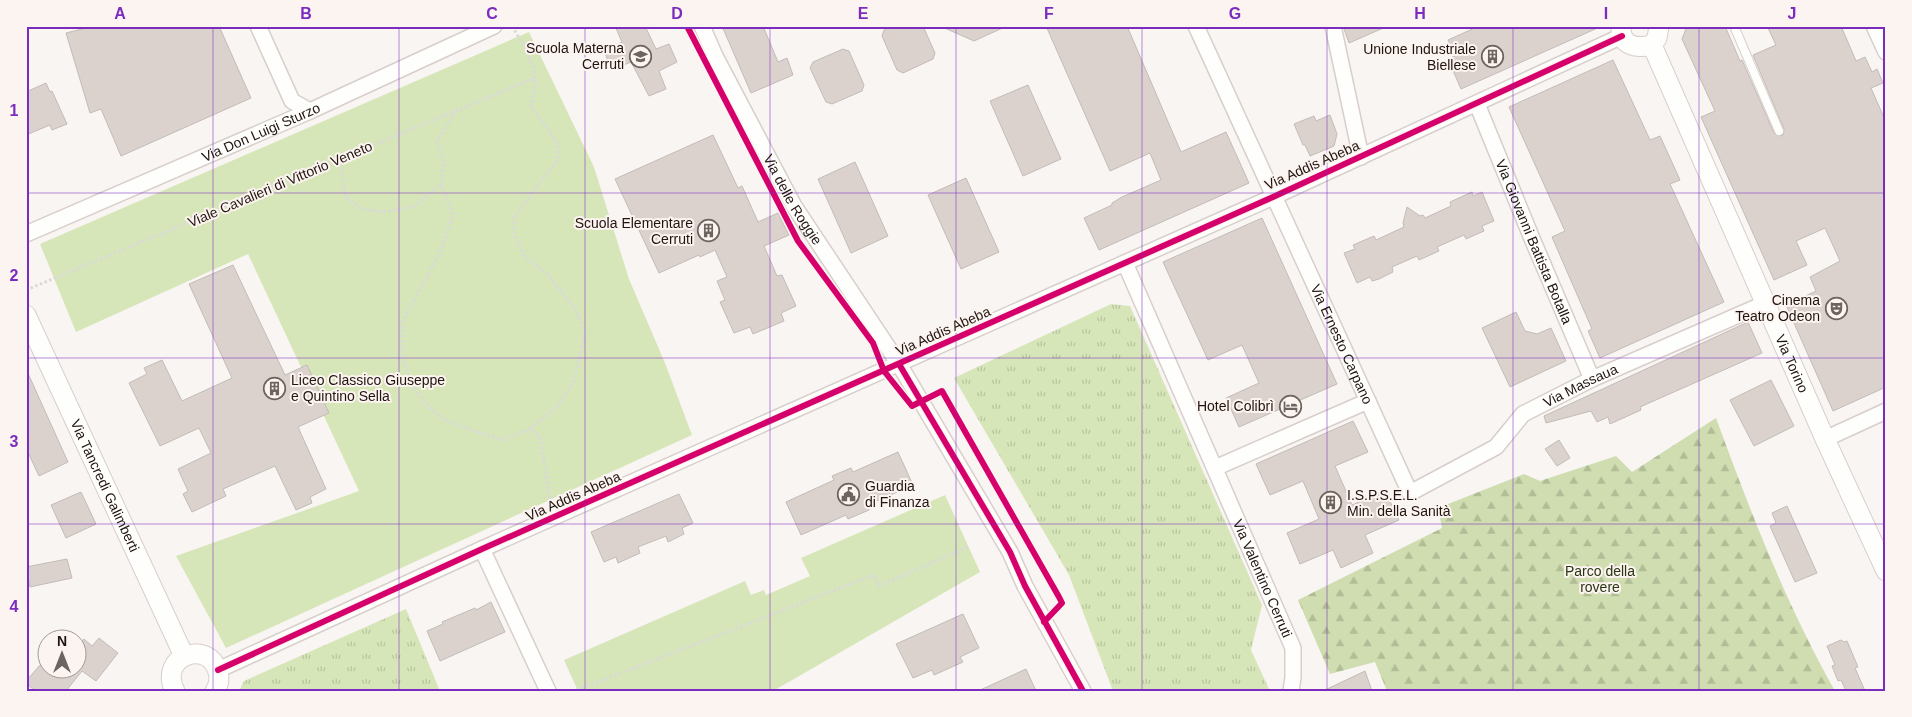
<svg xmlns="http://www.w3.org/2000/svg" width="1912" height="717" font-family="Helvetica,sans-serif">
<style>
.grass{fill:url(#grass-tufts)}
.forest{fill:url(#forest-firs)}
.park{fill:#d7e6b9}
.building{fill:#dbd2ce;stroke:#c3bbb7}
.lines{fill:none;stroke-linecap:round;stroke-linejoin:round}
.service-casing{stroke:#d8cfcb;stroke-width:10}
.minor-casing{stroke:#d8cfcb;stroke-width:18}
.tertiary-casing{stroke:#d8cfcb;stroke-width:21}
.path{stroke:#dad9d8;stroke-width:3;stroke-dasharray:2.5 2.5;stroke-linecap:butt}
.service{stroke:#fefefd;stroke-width:8}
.minor{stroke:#fefefd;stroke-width:15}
.tertiary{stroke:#fefefd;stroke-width:19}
.cycleway-casing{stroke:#fcf4f0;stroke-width:9}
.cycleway{stroke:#d6006c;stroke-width:6}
.grid{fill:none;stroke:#7b2cbf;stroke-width:1;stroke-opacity:0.55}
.labels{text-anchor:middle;stroke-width:4;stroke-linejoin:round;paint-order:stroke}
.poi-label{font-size:14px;fill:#21140f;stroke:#fcf4f0;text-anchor:end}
.street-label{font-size:14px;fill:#21140f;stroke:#fcf4f0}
.park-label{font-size:14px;fill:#2a3513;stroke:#fcf4f0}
.neatline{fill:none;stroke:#7b2cbf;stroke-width:2}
.grid-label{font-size:16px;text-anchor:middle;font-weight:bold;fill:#7b2cbf}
</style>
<defs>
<pattern id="grass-tufts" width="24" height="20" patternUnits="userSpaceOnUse" patternTransform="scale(1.25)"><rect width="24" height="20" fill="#d7e6b9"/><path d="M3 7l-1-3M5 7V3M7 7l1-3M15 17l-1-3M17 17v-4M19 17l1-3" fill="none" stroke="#b8c49e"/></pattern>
<pattern id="forest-firs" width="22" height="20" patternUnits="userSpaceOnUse" patternTransform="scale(1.25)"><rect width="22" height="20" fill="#cfddb0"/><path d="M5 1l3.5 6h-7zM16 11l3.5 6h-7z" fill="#b1bd96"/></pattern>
</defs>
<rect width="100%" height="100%" fill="#f9f5f3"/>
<path class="grass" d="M1111,304l19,2 132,299 -11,45 19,41h-157l-44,-116 -115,-197z
M406,609l34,82h-201l5,-10z"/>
<path class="forest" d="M1716,418c34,93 70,186 119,273h-448l-12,-29 -45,12 -32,-74 144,-72 -4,-20 86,-34 16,7 76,-25 16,16z"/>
<path class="park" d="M529,32l65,135 35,112 36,84 27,72 -466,213 -50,-92 183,-65 -111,-237 -172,78 -36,-88z
M945,495l35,77 -207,119h-195l-14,-31 181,-79 6,14 13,-5 2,5 44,-19 -9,-18z"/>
<path class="building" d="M94,26h125l32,72 -130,58 -20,-47 -11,4 -24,-80z
M615,26h30l11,23 13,-5 8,18 -18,9 7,18 -17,7 -18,-34 -19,8 -8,-19 18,-9z
M722,26h41l15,36 9,-4 6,17 -42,18z
M893,26h30l12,27 -2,6 -30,14 -6,-3 -15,-34 2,-6z
M940,26h67l-33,15z
M1046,26h81l54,126 45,-20 23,51 -150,67 -15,-32 28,-13v-2l10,-6 39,-17 -11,-27 -40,18z
M1343,26h45l-39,17z
M1479,26h123l-141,63 -13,-30 7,-3 -7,-16z
M1687,26h38l15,35 2,-1 32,73 4,3 5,-1 1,-6 -31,-74 23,-10 -9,-19h74l15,35 9,-4 7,15 5,-3 6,14 -12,5 15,34v265l-53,24 -47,-106 30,-14 -6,-14 30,-16 -15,-33 -29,13 11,24 -33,15 -73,-163 14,-6 -33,-72z
M843,49l6,2 15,34 -2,6 -30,13 -6,-2 -16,-34 3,-6z
M1613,60l37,80 10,-4 20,44 -10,4 54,118 -124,56 -12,-27 4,-2 -40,-92 13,-6 -56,-124z
M46,83l4,9 2,-1 15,33 -15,6 -2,-5 -24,10v-43z
M1028,85l33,74 -38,17 -33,-75z
M1330,115l7,19 -3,12 -24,10 -5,-11h-2l-9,-21 20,-8 2,5z
M713,135l25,53 4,-2 16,36 20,-9 11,22 -25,11 13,30 5,-1 14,31 -15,7 3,8 -31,13 -3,-7 -16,6 -14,-31 5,-2 -8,-19 10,-4 -12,-27 -15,7 -1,-2 -40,18 -44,-94z
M855,162l33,74 -37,17 -33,-74z
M966,178l33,74 -38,17 -33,-74z
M1472,192l1,4 9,-4 12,29 -12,5 2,5 -18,8 -2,-4 -27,12 2,4 -20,9 -2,-4 -25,11 1,5 -14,7 -7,2 -2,-4 -13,6 -13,-30 11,-4 -2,-4 21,-9 2,4 28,-13 -1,-4 4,-16 13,9 3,-1 2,3 26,-12 -1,-4z
M1262,218l75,166 -98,43 -13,-29 33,-15 -17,-38 -34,15 -45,-98z
M233,265l52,110 22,-10 22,48 -31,14 28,62 -16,8 2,6 -16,7 -21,-44 -52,23 3,7 -34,16 -9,-18 5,-3 -10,-22 33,-16 -12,-25 -39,18 -31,-63 18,-9 -3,-6 18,-8 20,41 50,-23 -43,-94z
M1516,312l9,19 12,3 14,-6 15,33 -56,26 -28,-59z
M1748,322l14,31 -122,54 1,3 -31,14 -2,-7 -11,5 -6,-11 -45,12 -2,-7z
M26,369l42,93 -29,14 -13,-28z
M1771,380l23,46 -40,20 -24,-46z
M1353,421l15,31 -33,14 17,39 33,-14 14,29 -34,15 8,18 -32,15 -8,-18 -33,14 -13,-31 32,-14 -16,-38 -33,14 -14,-31z
M1559,440l11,18 -13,8 -12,-17z
M898,452l15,33 -45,20 1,5 -21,9 -2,-4 -45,20 -15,-33 48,-22 -2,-4 19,-8 2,4z
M81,492l15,32 -30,14 -15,-33z
M679,494l14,29 -11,5 2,6 -16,8 -2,-6 -28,11 2,6 -22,10 -2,-6 -12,5 -13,-30z
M1787,506l30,67 -22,9 -25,-56 6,-3 -4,-10z
M67,559l5,19 -42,9 -4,-20z
M491,602l14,30 -65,29 -13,-30 16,-7 -1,-2 33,-14 1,2z
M963,614l16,34 -19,9 3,5 -29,13 -2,-5 -19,8 -17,-34z
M99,638l19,15 -22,28 -14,-10 -16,20h-31l-9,-8v-2l22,-25v14h32l-2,-2v-21l6,-8 8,7z
M1841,640l3,2 3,-1 11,26 -3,1 10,23h-19l-5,-11 -3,1 -6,-15 3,-1 -8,-19z
M1026,669l10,22h-58z
M1365,671l7,20h-49z"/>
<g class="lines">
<defs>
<path id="service" d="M1734,26l45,105"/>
<g id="minor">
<path d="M258,26l34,75 18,10"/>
<path id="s1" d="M702,26l13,30 79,150 105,158 111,188 15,34 58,105"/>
<path id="s2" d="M1196,26l214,467 86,-46 27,-33 69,-35 174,-76"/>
<path d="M1333,26l28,131"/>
<path d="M1874,26l12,26"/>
<path id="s3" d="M1477,104l56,137 59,138"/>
<path id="s4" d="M26,234l284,-123 184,-85"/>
<path id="s5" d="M1125,263l168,385v29l-2,14"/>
<path d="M1825,439l61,-28"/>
<path d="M1215,468l153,-67"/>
<path d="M482,549l66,142"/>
<path d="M218,670l264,-121 791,-352 349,-161"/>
</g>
<g id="tertiary">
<path d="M1621,26c-1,20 15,23 31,19l5,-7 2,-12"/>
<path id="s6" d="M1652,45l173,394 61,132"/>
<path id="s7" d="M26,315l158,341"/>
<path d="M175,691c-18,-35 34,-53 43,-19 2,7 1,13 -3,19"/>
</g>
</defs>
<use href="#service" class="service-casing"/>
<use href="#minor" class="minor-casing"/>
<use href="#tertiary" class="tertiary-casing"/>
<path class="path" d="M512,26c15,26 32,49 18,78l29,42 -3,17 -18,21 -24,34v16l11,23 23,18 28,35 9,24 -11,47 -17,26 -27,22 10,7 10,65
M456,111l-19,30 7,23 -3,20 12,31 -13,38 -38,69v32l7,24 9,15 8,11 14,13 19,9 43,14 28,-11
M339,159l7,38 14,11 20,4 33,-5 28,-23
M26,290l509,-212
M577,690l297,-115 5,11 89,-39"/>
<use href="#service" class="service"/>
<use href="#minor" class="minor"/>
<use href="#tertiary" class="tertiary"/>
<defs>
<path id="cycleway" d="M687,26l111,215 75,102 11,28 28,35 30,-15 117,206 3,6 -18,19
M899,364l111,188 15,34 58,105
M218,670l264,-121 791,-352 349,-161"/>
</defs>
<use href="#cycleway" class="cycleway-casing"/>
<use href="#cycleway" class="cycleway"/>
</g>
<path class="grid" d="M213,26v665M399,26v665M585,26v665M770,26v665M956,26v665M1142,26v665M1327,26v665M1513,26v665M1699,26v665M26,193h1860M26,358h1860M26,524h1860"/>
<defs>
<symbol id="school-ring" viewBox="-11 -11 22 22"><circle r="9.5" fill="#fcf4f0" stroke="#6d635f" stroke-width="1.5"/><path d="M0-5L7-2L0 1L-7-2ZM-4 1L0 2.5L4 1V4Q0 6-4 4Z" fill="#6d635f"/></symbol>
<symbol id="building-ring" viewBox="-11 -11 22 22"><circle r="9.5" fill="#fcf4f0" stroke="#6d635f" stroke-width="1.5"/><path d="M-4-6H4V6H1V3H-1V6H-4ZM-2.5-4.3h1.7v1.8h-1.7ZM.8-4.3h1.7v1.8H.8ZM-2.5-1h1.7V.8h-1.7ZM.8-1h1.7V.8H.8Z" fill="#6d635f"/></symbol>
<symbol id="theatre-ring" viewBox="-11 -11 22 22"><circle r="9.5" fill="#fcf4f0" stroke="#6d635f" stroke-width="1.5"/><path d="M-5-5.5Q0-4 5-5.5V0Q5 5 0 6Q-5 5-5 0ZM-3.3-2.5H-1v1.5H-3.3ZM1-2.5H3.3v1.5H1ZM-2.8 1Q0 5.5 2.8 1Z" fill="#6d635f"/></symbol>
<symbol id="hotel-ring" viewBox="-11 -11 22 22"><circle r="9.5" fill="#fcf4f0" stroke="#6d635f" stroke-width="1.5"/><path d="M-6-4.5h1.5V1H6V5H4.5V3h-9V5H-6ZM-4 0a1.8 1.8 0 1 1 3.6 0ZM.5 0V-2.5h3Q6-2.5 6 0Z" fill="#6d635f"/></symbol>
<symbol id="civic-ring" viewBox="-11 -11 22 22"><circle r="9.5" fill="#fcf4f0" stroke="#6d635f" stroke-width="1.5"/><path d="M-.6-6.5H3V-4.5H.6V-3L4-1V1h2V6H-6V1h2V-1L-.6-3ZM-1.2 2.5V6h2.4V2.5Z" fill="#6d635f"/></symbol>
</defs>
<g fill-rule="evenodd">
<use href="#school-ring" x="628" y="44" width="25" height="25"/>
<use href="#building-ring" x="1480" y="44" width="25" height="25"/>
<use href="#building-ring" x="696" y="218" width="25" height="25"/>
<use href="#theatre-ring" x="1824" y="296" width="25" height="25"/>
<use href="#building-ring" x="262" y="376" width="25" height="25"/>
<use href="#hotel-ring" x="1278" y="394" width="25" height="25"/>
<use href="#civic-ring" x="836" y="482" width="25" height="25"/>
<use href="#building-ring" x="1318" y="490" width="25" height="25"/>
</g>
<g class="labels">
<g class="poi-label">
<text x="624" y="53">Scuola Materna<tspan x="624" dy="16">Cerruti</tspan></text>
<text x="1476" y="54">Unione Industriale<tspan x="1476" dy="16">Biellese</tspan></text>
<text x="693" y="228">Scuola Elementare<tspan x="693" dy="16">Cerruti</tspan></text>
<text x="1820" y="305">Cinema<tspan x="1820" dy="16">Teatro Odeon</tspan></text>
<text x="291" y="385" text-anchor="start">Liceo Classico Giuseppe<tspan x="291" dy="16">e Quintino Sella</tspan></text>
<text x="1274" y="411">Hotel Colibrì</text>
<text x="865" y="491" text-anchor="start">Guardia<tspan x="865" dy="16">di Finanza</tspan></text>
<text x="1347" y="500" text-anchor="start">I.S.P.S.E.L.<tspan x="1347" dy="16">Min. della Sanità</tspan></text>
</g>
<g class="street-label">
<text dy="5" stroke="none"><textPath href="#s4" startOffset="256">Via Don Luigi Sturzo</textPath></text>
<text transform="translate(1312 165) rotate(-24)" y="5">Via Addis Abeba</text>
<text transform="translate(280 184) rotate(-23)" y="5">Viale Cavalieri di Vittorio Veneto</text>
<text dy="5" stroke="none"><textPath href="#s1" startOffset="196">Via delle Roggie</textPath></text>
<text dy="5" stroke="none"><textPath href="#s3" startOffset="149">Via Giovanni Battista Botalla</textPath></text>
<text transform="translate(943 331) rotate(-24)" y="5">Via Addis Abeba</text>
<text dy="5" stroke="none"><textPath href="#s2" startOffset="350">Via Ernesto Carpano</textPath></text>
<text dy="5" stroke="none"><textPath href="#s6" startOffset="348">Via Torino</textPath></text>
<text dy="5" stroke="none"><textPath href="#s2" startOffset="718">Via Massaua</textPath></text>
<text dy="5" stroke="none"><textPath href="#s7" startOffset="188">Via Tancredi Galimberti</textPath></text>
<text transform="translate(573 496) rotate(-24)" y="5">Via Addis Abeba</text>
<text dy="5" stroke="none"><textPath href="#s5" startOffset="344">Via Valentino Cerruti</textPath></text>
</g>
<g class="park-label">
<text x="1600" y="576">Parco della<tspan x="1600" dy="16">rovere</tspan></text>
</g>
</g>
<rect width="1912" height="717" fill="none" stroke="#fcf4f0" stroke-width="55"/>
<g transform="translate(62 654)"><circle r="24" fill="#fcf4f0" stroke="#a49a96"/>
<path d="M0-4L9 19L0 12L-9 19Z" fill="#6d635f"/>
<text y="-8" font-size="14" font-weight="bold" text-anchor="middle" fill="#21140f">N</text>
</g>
<rect x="28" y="28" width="1856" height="662" class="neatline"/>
<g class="grid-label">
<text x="120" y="19">A</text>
<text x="306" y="19">B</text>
<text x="492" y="19">C</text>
<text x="677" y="19">D</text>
<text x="863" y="19">E</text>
<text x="1049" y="19">F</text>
<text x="1235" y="19">G</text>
<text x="1420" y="19">H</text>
<text x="1606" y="19">I</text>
<text x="1792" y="19">J</text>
<text x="14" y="116">1</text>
<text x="14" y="281">2</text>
<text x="14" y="447">3</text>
<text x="14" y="612">4</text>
</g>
</svg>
